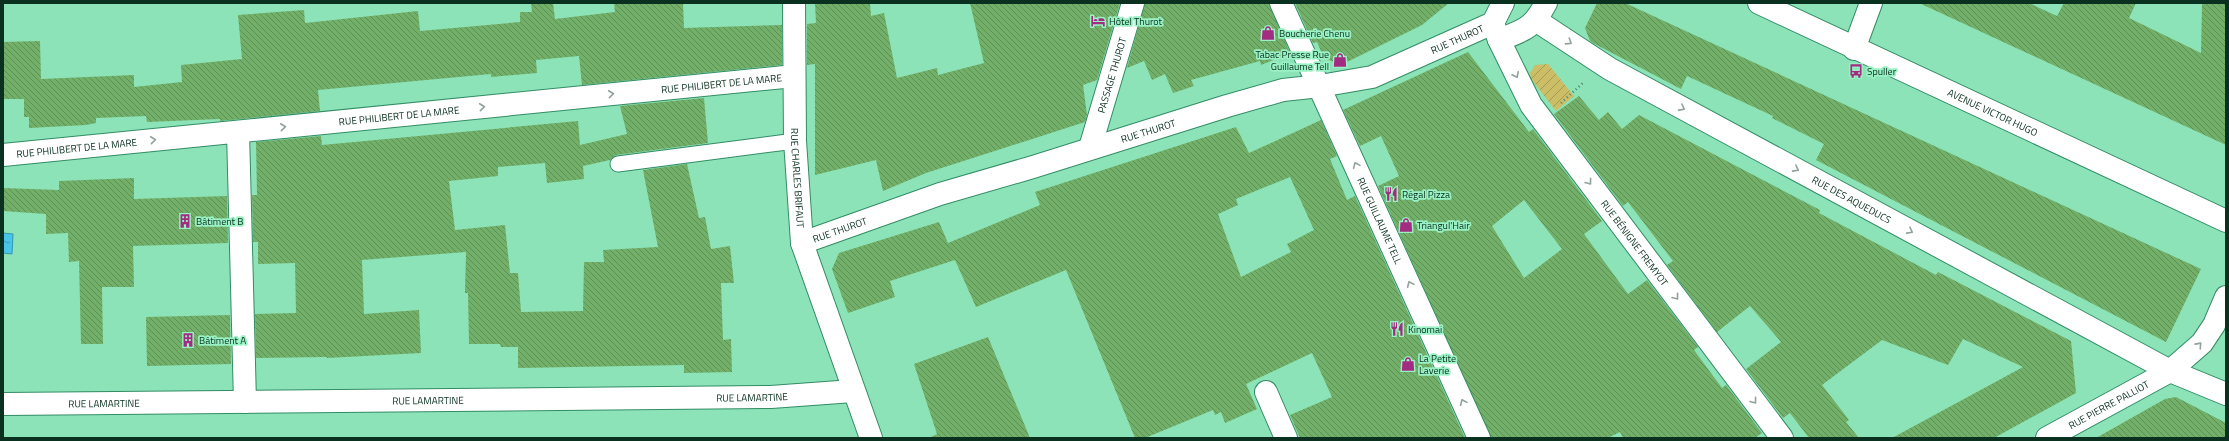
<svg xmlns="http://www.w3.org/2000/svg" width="2229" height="441" font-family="'Titillium Web',sans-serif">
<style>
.garden{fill:url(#garden-furrows)}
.water{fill:url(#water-ripples);stroke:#3698ad}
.building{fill:url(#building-back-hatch);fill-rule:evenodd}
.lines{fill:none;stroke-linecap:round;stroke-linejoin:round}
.lane-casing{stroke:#328c65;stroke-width:17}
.street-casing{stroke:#328c65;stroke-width:24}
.secondary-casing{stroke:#328c65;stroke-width:24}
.path{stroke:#498769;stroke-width:2.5;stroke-dasharray:1 3;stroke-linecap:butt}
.lane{stroke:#fff;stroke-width:15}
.street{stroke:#fff;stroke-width:22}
.secondary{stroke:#fff;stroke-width:22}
.oneway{stroke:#91a29b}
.labels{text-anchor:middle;stroke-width:3.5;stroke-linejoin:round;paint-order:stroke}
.poi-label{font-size:10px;fill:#0a3020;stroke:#99f1c4;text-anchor:start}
.street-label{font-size:10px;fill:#0a3020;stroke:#99f1c4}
</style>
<defs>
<pattern id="garden-furrows" width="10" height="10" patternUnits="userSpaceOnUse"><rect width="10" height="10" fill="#cbbe67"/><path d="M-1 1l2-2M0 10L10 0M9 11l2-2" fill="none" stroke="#a39b54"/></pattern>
<pattern id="water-ripples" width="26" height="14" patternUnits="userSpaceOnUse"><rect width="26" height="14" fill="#49c5ea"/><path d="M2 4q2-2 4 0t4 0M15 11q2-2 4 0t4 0" fill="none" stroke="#3ba0bd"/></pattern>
<pattern id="building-back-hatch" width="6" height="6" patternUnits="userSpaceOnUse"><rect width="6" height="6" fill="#72b069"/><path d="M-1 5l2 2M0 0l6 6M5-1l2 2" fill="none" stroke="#5c9056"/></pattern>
</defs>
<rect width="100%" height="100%" fill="#8ce3b7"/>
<path class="garden" d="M1548,64l26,32 -18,15 -25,-32 -1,-6 5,-8z"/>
<path class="water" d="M3,233l10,1 -1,20 -9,-1z"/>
<path class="building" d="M531,3h22l2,16 60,-7 -1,-9h69l1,25 98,-3v40l-200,20 -3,-29 -43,4 1,13 -46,4v-3l-173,16 2,21 -100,10v-2l-73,3 -1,-6 -50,2v5l-10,2 -57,3v-11h-5v-18h-21v-57l37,-1 1,38 93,-4v12l48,-5 -1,-17 61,-6 -4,-44 66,-5 1,13 113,-12 2,20 100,-9v-10h12z
M815,3h55l1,13 13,-3 13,65 40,-10 1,7 46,-12 -14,-60h150l-23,77 -14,5 4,30 -2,7 -159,51 -43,18 -7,-31 -61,15v-111l-8,1v-41l9,-1z
M1145,3h124l21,50 -29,12 -1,-4 -69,19 3,6 -21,7 -8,-19 -13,6 -8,-19 -17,7z
M1295,3h154l-27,22 -81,40 -17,-7 -7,-16 -4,1z
M1597,3h28l576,266 -35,73 -350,-182 8,-16 -52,-26 1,-2 -86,-40 -6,13 -88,-46 -3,-2 -5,-13z
M1919,3h110l28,13 7,-13h72l-7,15 72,35 1,-50h24v142z
M1468,52l61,80 4,-3 69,92 -18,13 44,60 19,-14 51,67 -4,3 28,38 4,-3 36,48 -7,5h-132l-3,-6 -12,6h-117l-113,-252 21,-10 -18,-40 -21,10 -17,-36zM1524,200l38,49 -38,29 -32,-52z
M1579,96l20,24 9,-8 14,17 17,-14 181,95 -1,3 117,62 2,-3 133,69 5,52 -82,45h-102l131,-71 -60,-28 -15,26 -66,-25 -60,45 27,35 -3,2 13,16h-50l-19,-25 -7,5 -37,-49 35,-27 -31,-36 -33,26 -50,-67 6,-4 -45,-59 -5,4 -69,-92z
M704,98l4,45 -92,12 -6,5 -27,6 1,13 -37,4 -2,-20 -47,4v9l-49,5 6,49 50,-5 5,48h8l3,39 62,-1 1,-49h20l-1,-12 55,-3 -15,-77 44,-6 12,54 6,-1 6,32 19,-3 4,37h-13l2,57 8,-1 1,33 -48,1v-8l-166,3v-21h-17l-1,-3h-31l-1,-51h-3l1,-41 -104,8 2,54 55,-4 2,43 -94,5v-1l-71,1 -1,-44 41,-1 -1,-50 -37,1v-22h-5l-1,-47h5l-1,-53 65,-6 1,9 256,-24 2,24 47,-11 -7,-28z
M1321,120l16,36 -7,3 17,41 8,-4 110,242h-165l-10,-23 42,-18 -20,-44 -66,31 11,25 -32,14 -4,-11 -6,3 -2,-5 -68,28h-10l-69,-168 -90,37 -21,-47 -65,21 5,16 -47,16 -16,-44 7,-16 100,-31 9,21 92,-38 -5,-13 201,-65 13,26zM1290,177l24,53 -27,14 4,8 -50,25 -23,-63 20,-9 -2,-6z
M134,178v21l93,-3 1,47 -95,3 1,41h-32l1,57h-22l-2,-83 -10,1 -1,-29 -22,1v-20l-43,-3v-23l56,2v-9z
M230,315l1,49 -84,2 -1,-49z
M988,337l42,101h-101l8,-4 -23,-70z
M2176,397l50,26v15h-130l69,-39z"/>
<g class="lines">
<defs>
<path id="lane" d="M618,164l177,-23"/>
<g id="street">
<path id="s1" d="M794,3l1,138 7,102 69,195"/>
<path id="s2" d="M1281,3l198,435"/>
<path id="s3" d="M1537,21l73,48 560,302 56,23"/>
<path id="s4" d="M1493,23l6,17 32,65 251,333"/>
<path d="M1499,40c26,-10 34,-12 47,-37"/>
<path d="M1854,49l17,-46"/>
<path d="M238,132l7,270"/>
<path id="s5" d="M1090,148l43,-145"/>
<path id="s6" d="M3,155l791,-79"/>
<path id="s7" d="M802,243l138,-49 93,-27 194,-61 56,-16 37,-4 52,-9 121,-54 10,-20"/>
<path d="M1266,392l20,46"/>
<path id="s8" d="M3,404l768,-7 82,-6"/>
</g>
<g id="secondary">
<path id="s9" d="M1759,3l467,218"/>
<path id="s10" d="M2047,438l123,-67 32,-28 12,-18 12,-28"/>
</g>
</defs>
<use href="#lane" class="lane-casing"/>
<use href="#street" class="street-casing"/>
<use href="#secondary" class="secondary-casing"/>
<path class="path" d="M1561,103l23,-21"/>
<use href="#lane" class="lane"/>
<use href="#street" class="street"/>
<use href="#secondary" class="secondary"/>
</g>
<defs><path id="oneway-chevron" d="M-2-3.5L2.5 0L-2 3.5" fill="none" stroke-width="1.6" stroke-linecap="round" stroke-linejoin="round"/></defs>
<g class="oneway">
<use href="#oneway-chevron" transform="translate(1569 42) rotate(33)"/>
<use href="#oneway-chevron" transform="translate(1516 75) rotate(64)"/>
<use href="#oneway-chevron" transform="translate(611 94) rotate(-6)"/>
<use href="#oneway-chevron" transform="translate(482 107) rotate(-6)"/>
<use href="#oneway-chevron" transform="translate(1682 108) rotate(28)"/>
<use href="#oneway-chevron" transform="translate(283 127) rotate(-6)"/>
<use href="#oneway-chevron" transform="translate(153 140) rotate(-6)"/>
<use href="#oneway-chevron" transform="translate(1356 165) rotate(-114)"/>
<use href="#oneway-chevron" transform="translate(1796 169) rotate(28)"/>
<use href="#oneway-chevron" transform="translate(1589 182) rotate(53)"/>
<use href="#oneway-chevron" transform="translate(1910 231) rotate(28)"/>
<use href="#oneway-chevron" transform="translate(1410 284) rotate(-114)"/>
<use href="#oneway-chevron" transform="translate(1676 297) rotate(53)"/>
<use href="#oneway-chevron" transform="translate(2199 345) rotate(-48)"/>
<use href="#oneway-chevron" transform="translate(1754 401) rotate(53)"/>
<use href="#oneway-chevron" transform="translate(1463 402) rotate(-114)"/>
</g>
<defs>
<symbol id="hotel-bare" viewBox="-9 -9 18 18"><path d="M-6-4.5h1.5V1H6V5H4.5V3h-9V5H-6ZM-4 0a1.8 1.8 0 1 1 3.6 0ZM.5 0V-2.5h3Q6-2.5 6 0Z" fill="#a32b82" stroke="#99f1c4" stroke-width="2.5" paint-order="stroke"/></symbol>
<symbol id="shop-bare" viewBox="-9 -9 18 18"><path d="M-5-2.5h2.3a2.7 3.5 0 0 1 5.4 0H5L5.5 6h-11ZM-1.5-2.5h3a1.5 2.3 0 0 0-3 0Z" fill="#a32b82" stroke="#99f1c4" stroke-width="2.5" paint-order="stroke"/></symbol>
<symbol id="bus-bare" viewBox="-9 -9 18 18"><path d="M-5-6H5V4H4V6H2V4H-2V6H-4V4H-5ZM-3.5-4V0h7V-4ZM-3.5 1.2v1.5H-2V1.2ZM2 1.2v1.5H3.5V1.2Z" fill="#a32b82" stroke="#99f1c4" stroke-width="2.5" paint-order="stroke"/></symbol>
<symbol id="restaurant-bare" viewBox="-9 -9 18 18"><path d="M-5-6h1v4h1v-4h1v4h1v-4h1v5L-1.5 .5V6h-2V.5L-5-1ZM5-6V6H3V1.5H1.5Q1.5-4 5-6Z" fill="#a32b82" stroke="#99f1c4" stroke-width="2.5" paint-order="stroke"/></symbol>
<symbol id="building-bare" viewBox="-9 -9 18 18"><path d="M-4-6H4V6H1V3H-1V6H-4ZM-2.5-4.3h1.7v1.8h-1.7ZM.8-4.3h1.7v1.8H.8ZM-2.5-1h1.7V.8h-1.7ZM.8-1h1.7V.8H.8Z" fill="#a32b82" stroke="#99f1c4" stroke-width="2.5" paint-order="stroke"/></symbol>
</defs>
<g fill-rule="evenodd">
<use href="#hotel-bare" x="1088" y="11" width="20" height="20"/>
<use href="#shop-bare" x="1258" y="23" width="20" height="20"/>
<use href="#shop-bare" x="1330" y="50" width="20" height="20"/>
<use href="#bus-bare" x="1846" y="61" width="20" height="20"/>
<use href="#restaurant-bare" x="1381" y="184" width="20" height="20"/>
<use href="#building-bare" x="175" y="211" width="20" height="20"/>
<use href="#shop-bare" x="1396" y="215" width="20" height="20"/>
<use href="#restaurant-bare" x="1387" y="319" width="20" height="20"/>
<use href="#building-bare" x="178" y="330" width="20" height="20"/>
<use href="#shop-bare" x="1398" y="354" width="20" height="20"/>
</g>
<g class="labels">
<g class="poi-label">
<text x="1109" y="25">Hôtel Thurot</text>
<text x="1279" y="37">Boucherie Chenu</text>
<text x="1329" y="58" text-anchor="end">Tabac Presse Rue<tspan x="1329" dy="12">Guillaume Tell</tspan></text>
<text x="1867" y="75">Spuller</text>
<text x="1402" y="198">Régal Pizza</text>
<text x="196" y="225">Bâtiment B</text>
<text x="1417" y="229">Triangul'Hair</text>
<text x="1408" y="333">Kinomai</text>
<text x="199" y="344">Bâtiment A</text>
<text x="1419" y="362">La Petite<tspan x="1419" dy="12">Laverie</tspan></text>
</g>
<g class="street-label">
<text dy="4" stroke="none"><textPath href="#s7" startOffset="688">RUE THUROT</textPath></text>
<text dy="4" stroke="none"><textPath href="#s5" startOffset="76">PASSAGE THUROT</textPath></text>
<text dy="4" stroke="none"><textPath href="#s6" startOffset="722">RUE PHILIBERT DE LA MARE</textPath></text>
<text dy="4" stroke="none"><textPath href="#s9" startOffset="258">AVENUE VICTOR HUGO</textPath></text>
<text dy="4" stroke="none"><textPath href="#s6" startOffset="398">RUE PHILIBERT DE LA MARE</textPath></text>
<text dy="4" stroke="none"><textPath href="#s7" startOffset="364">RUE THUROT</textPath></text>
<text dy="4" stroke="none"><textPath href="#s6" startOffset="74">RUE PHILIBERT DE LA MARE</textPath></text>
<text dy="4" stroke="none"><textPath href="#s1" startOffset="175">RUE CHARLES BRIFAUT</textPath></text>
<text dy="4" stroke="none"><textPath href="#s3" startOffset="362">RUE DES AQUEDUCS</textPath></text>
<text dy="4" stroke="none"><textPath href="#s2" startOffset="239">RUE GUILLAUME TELL</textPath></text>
<text dy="4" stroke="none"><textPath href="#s7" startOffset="40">RUE THUROT</textPath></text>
<text dy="4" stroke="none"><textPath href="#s4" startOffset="263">RUE BÉNIGNE FREMYOT</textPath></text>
<text dy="4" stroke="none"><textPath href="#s8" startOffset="749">RUE LAMARTINE</textPath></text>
<text dy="4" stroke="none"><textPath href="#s8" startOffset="425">RUE LAMARTINE</textPath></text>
<text dy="4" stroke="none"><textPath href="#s8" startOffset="101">RUE LAMARTINE</textPath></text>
<text dy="4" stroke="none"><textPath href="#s10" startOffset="70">RUE PIERRE PALLIOT</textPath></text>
</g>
</g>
<rect width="2229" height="441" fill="none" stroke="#0a3020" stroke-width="8"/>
</svg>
